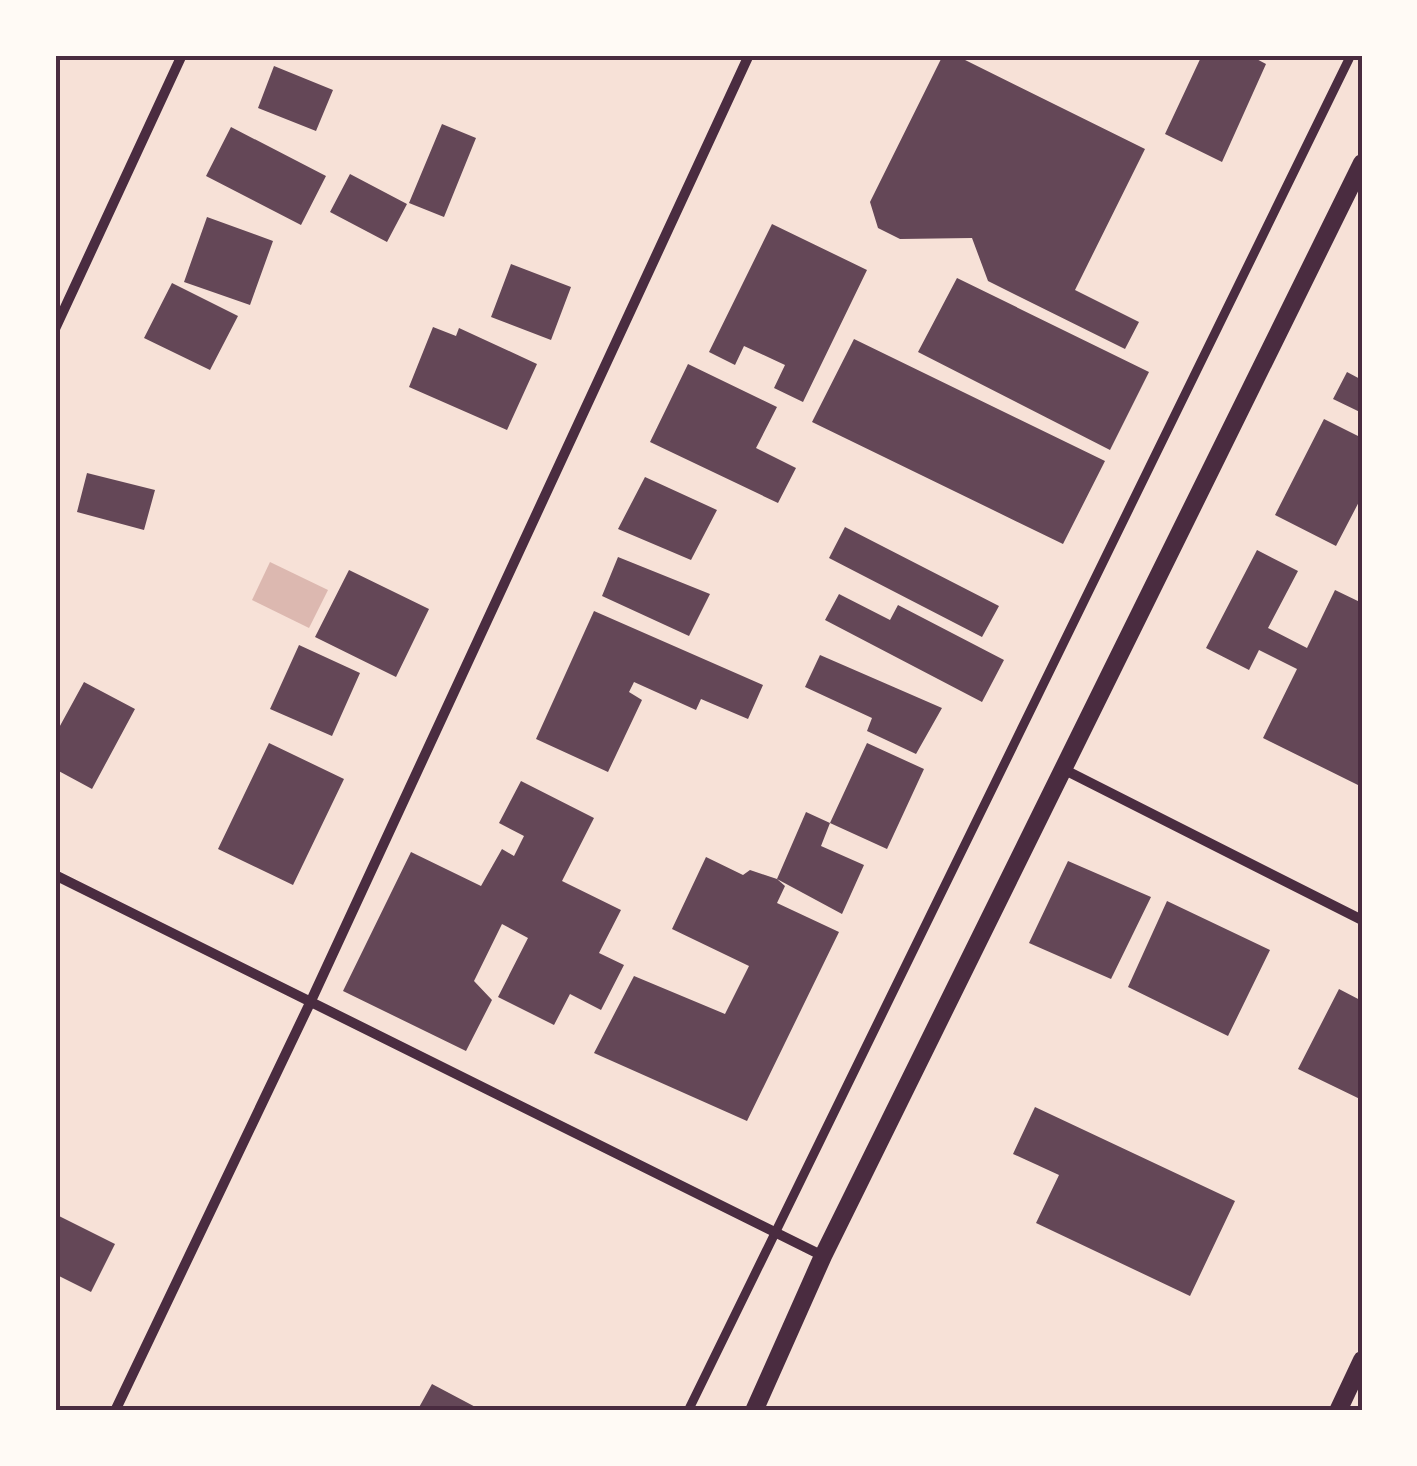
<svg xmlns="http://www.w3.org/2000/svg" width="1417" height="1466" font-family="'Fira Sans Condensed',sans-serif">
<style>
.water{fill:#dcb8b0}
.building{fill:#644757}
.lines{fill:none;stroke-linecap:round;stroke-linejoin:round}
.pedestrian{stroke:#4a2c40;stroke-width:9}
.minor{stroke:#4a2c40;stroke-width:10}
.tertiary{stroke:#4a2c40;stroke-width:18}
.neatline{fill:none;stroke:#4a2c40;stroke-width:4}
</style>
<rect width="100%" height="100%" fill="#f7e1d7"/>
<path class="water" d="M270,562l58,28 -19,38 -57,-28z"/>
<path class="building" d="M943,55h12l190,94 -70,141 64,32 -14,27 -137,-68 -16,-43 -72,1 -22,-11 -8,-26z
M1202,55h47l17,9 -44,98 -57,-28z
M274,66l59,24 -17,41 -58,-23z
M442,124l34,14 -32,79 -35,-14z
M231,127l95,49 -25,49 -95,-49z
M350,174l57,30 -20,38 -57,-30z
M207,217l66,24 -23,64 -66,-23z
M772,224l95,46 -64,132 -29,-14 11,-23 -41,-19 -9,19 -26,-13z
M511,264l60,23 -20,53 -60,-23z
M957,278l192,94 -39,78 -192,-98z
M172,283l66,33 -28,54 -66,-32z
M433,327l23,9 3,-8 78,36 -30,66 -98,-43z
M854,339l251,122 -42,83 -251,-122z
M688,364l89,43 -21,41 40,20 -18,35 -128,-61z
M1347,372l15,8v33l-29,-14z
M1324,419l38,19v58l-26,50 -61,-31z
M87,473l68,17 -11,40 -67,-18z
M645,477l72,33 -26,50 -73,-31z
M845,527l154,79 -17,31 -153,-79z
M1257,550l41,21 -30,57 39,20 28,-58 27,13v184l-99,-49 34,-69 -38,-19 -10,20 -43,-22z
M618,557l92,37 -21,42 -87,-40z
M349,570l80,39 -33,68 -81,-40z
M839,594l51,26 8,-15 106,55 -22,42 -157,-82z
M594,611l169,74 -15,34 -47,-20 -5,11 -62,-28 -5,10 13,8 -34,72 -72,-33z
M299,645l61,28 -28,63 -62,-27z
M820,655l122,53 -26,46 -49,-23 5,-13 -67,-31z
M84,682l51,27 -43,80 -37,-20v-34z
M269,743l75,36 -51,106 -75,-36z
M867,743l57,26 -37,80 -57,-26 -9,23 43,19 -22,49 -65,-35 8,7 -8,17 62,29 -92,189 -153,-68 40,-77 91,38 24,-48 -77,-37 34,-72 37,18 7,-5 27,9 29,-67 24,11z
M521,781l73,37 -32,63 59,29 -22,43 25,12 -23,45 -31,-16 -16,31 -56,-28 30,-59 -26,-14 -28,57 18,19 -26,51 -123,-60 68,-139 70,34 21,-37 12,7 10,-20 -25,-13z
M1068,861l83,36 -40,82 -82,-36z
M1167,901l103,49 -42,86 -100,-49z
M1339,989l23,12v99l-64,-31z
M1035,1107l200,94 -45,95 -154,-73 23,-48 -46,-21z
M55,1214l60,30 -24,48 -36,-18z
M432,1384l51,27h-66z"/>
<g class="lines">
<path class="pedestrian" d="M688,1411l661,-1352"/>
<path class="minor" d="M55,329l127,-274
M1063,769l299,151
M55,875l768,381
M115,1411l195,-408 439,-948"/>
<path class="tertiary" d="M754,1411l69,-155 539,-1093
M1338,1411l24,-51"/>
</g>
<rect width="1417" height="1466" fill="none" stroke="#fffaf5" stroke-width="115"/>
<rect x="58" y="58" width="1302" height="1350" class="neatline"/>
</svg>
